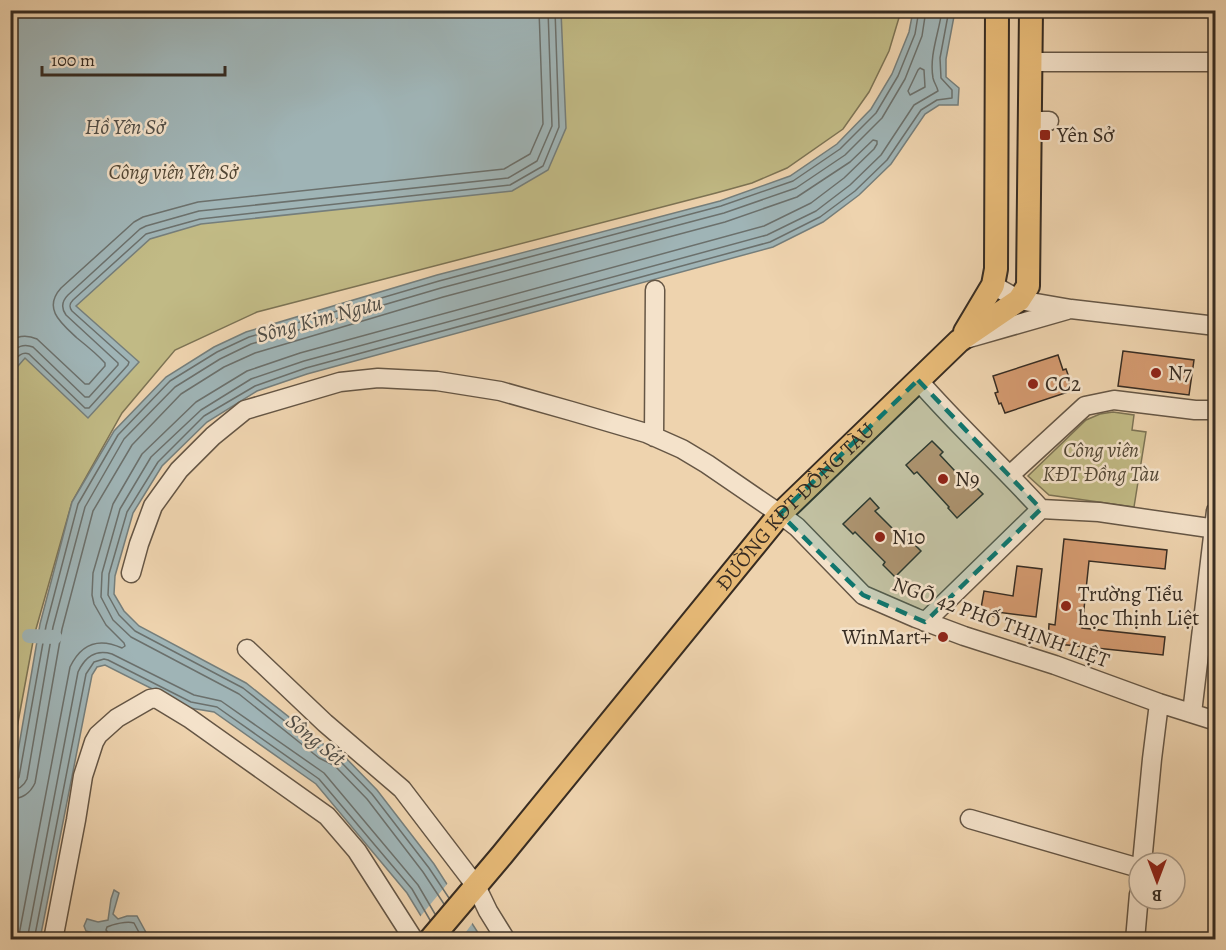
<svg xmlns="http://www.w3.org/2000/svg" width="1226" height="950" font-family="Alegreya,serif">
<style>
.green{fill:#c1ba85;stroke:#7c7354;stroke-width:1.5}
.water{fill:#9fb4b6;stroke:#757e7b;stroke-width:1.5}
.pier{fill:#eed3ae}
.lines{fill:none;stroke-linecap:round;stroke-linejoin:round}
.shore{stroke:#6b706c;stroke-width:1.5}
.canal{stroke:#9fb4b6;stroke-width:14}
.building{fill:#d3996f;stroke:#372c22;stroke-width:1.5}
.minor-casing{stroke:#655645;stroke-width:21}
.major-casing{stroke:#372c22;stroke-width:26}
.minor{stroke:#f4e2ca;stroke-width:18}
.major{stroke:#e7ba77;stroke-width:22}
.marked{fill:#0f766e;fill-opacity:0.2;stroke:#0f766e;stroke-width:4.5;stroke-dasharray:12 8;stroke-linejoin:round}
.poi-dot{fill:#8f2418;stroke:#f4e2ca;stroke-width:2}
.labels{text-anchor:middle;stroke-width:5;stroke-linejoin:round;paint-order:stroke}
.poi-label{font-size:21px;fill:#372c22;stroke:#f4e2ca;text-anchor:start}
.park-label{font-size:21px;font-style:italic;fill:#534836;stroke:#f4e2ca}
.street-label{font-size:21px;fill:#372c22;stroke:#f4e2ca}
.water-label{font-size:22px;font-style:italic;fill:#514e47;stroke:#f4e2ca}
</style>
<rect width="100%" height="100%" fill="#eed3ae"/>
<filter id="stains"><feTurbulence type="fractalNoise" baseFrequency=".00333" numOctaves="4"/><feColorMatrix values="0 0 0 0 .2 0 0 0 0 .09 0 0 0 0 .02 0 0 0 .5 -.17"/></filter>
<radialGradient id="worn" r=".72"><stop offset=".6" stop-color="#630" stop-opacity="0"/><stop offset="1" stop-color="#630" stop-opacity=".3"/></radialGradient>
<path class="green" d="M11,11h890l-12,40 -20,41 -26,37 -56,39 -35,15 -36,10 -459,119 -82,38 -53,63 -50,89 -38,134 -23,124z
M1113,412l21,3 -2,15 14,2 -12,75 -85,-12 -21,-19 58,-56 14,-6z"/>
<path class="water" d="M11,10l550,1 5,117 -18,42 -36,21 -311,33 -51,15 -74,67 63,56 -51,56 -63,-60 -14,16z
M913,11h42l-9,48v18l13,11 -1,17h-19l-14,9 -34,50 -32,31 -36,27 -50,25 -466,127 -50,17 -50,31 -45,44 -29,47 -18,63 -1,18 10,17 15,15 107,57 81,64 15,7 35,36 57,74 48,75h-47l-28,-46 -91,-109 -102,-72 -24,-4 -85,-43 -8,2 -5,8 -52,264 -29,1v-148l29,-168 32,-122 42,-71 52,-54 48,-30 32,-15 191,-57 283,-74 70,-25 47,-32 34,-35 21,-35 17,-42z
M114,890l5,3 -6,21 5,5 9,-3h10l11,20 4,3h-38l-28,-8 -2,-5 3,-7 11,3 10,-2 3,-21z"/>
<path class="pier" d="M448,883l26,38 -14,19h-28l-13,-22z"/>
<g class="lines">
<path class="shore" d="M920,68l4,2 1,17 -15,8 -2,-4 10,-21z
M10,341c9,-6 18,-6 27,-2l48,45h4l16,-18v-3c-8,-9 -18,-17 -28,-25 -15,-14 -35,-29 -16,-50l73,-66 9,-5 55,-15 306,-33 26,-15 13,-30 -4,-114
M10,354c7,-7 13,-11 23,-7l52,50h4l29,-32v-2l-52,-48c-5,-7 -4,-14 2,-20l72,-66 6,-3 53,-15 309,-33 29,-17 15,-35 -4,-116
M10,365c6,-6 10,-14 19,-11l56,54h4l39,-43 1,-3 -57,-51c-3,-4 -3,-7 1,-11l73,-66 54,-15 310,-34 33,-19 16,-39 -4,-117
M10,783l6,-1 3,-5 27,-151 32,-122 40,-69 52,-54 47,-29 32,-15 190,-56 282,-75 72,-25 47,-32 36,-36 22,-37 17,-42 4,-24
M10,790c9,0 14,-4 17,-11l26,-152 32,-120 39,-68 51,-52 45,-28 31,-15 190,-56 283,-75 72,-25 49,-33 37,-37 23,-39 17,-43 4,-26
M10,799c12,0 20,-5 25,-16l27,-154 31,-118 39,-66 49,-51 43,-27 31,-14 188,-56 282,-75 72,-25 53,-35 23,-22 4,1v3l-3,5 -30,29 -33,25 -47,23 -464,127 -53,18 -51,31 -54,52 -29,50 -20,69 -1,22 2,9 12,21 18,18 1,3 -3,2c-24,-11 -41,-4 -52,19l-52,273
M449,898l-20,-30 -57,-74 -33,-34 -15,-8 -81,-64 -108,-57 -16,-16 -11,-20 1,-21 18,-62 31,-50 46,-46 51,-30 51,-18 464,-126 50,-25 35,-26 32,-31 34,-50 16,-10 15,-2v-8l-11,-12 -1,-20 9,-48
M444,904l-21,-32 -56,-73 -32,-33 -16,-8 -80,-64 -108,-57 -18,-17 -12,-23 1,-24 18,-64 31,-52 50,-47 50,-31 53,-18 463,-126 49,-24 34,-26 31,-30 33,-50 24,-14c-1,-5 -4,-8 -5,-13 -4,-23 6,-45 9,-68
M27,940l51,-268c7,-15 17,-23 34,-18l82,41 27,6 103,72 94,112 17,29
M34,940l52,-266 8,-12 10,-3 4,1 83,42 26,5 102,72 93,110 18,31
M111,940l-1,-5 -4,-5 1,-3c6,-3 20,-6 27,-4l9,17"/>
<path class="canal" d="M29,636l26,1"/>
</g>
<path class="building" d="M1123,351l71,9 -5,35 -71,-9z
M1058,355l5,15 3,-1 5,14 -2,1 2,7 -66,22 -4,-10 -2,1 -4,-11 3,-1 -5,-16z
M932,441l11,11 -3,3 29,31 3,-3 11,11 -26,24 -9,-10 1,-1 -32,-35 -3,2 -8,-9z
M870,498l9,10 -4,3 31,31 3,-3 12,12 -26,26 -12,-12 2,-3 -30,-30 -2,2 -10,-10z
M1064,539l103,11 -2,19 -76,-8 -7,67 83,9 -2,18 -115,-12 1,-19 6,1z
M1017,566l25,3 -6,48 -39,-5 -1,5 -16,-3 4,-23 29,5z"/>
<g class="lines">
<defs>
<path id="minor" d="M1030,62h186
M1030,121h19
M993,285l26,15 52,9 145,17
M969,338l98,-28
M918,380c39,45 83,85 123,129
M654,437l1,-147
M1010,475l75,-69 29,-6 81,10h21
M1041,509l58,3 117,17
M131,573l8,-29 14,-38 26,-36 34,-34 32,-26 95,-28 38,-4 59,3 63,10 71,20 75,22 36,16 25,15 73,50 17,13 66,68 53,23 48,18 91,29 104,38 57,18
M925,622l116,-113
M247,649l78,74 77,66 74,97 12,25 18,29
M1192,713l24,-202
M970,819l169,49
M1142,863l10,-104 7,-56
M53,940l23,-120 7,-44 11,-34 4,-7 19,-17 33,-19 6,-1 33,20 138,98 30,35 57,89
M1135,940l4,-46"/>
<g id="major">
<path d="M965,332l28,-47 3,-16 1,-259"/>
<path id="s1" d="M430,940l72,-85 278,-341 179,-173 60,-41 9,-14 3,-276"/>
</g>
</defs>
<use href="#minor" class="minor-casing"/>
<use href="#major" class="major-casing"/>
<use href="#minor" class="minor"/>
<use href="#major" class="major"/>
</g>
<path class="marked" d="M918,380l123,129 -116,113 -62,-27 -83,-81z"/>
<g class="poi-dot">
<rect x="1039" y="129" width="12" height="12" rx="3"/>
<circle cx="1156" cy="373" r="6"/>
<circle cx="1033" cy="384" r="6"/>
<circle cx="943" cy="479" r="6"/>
<circle cx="880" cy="537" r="6"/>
<circle cx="1066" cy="606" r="6"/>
<circle cx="943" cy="637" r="6"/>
</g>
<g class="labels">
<g class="poi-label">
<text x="1057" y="142">Yên Sở</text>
<text x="1168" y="380">N7</text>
<text x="1045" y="391">CC2</text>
<text x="955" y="486">N9</text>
<text x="892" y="544">N10</text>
<text x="1078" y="601">Trường Tiểu<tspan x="1078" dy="24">học Thịnh Liệt</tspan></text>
<text x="931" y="644" text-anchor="end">WinMart+</text>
</g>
<g class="park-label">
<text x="173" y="179">Công viên Yên Sở</text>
<text x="1101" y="457">Công viên<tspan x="1101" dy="24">KĐT Đồng Tàu</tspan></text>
</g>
<g class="street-label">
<text dy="7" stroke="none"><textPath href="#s1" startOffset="567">ĐƯỜNG KĐT ĐỒNG TÀU</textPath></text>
<text transform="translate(1001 622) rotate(20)" y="7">NGÕ 42 PHỐ THỊNH LIỆT</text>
</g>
<g class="water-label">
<text x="125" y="134">Hồ Yên Sở</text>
<text transform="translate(319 318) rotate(-15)" y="8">Sông Kim Ngưu</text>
<text transform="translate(316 739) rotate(39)" y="8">Sông Sét</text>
</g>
</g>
<rect width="1226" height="950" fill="none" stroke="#eed3ae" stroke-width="36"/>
<rect x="12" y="12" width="1202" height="926" fill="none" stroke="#372c22" stroke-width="3"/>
<rect x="18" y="18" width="1190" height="914" fill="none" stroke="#372c22" stroke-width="1.5"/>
<g transform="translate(1157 881) rotate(180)"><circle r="28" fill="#f4e2ca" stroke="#a89987" stroke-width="1.5"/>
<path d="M0-4.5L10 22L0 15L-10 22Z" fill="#8f2418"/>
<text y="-9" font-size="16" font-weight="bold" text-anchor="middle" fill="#372c22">B</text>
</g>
<path d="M42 66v9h183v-9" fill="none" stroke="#372c22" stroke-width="3"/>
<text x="51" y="66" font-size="18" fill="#372c22" stroke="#f4e2ca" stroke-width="4.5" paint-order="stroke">100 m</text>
<rect width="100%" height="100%" filter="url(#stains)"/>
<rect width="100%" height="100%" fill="url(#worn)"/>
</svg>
